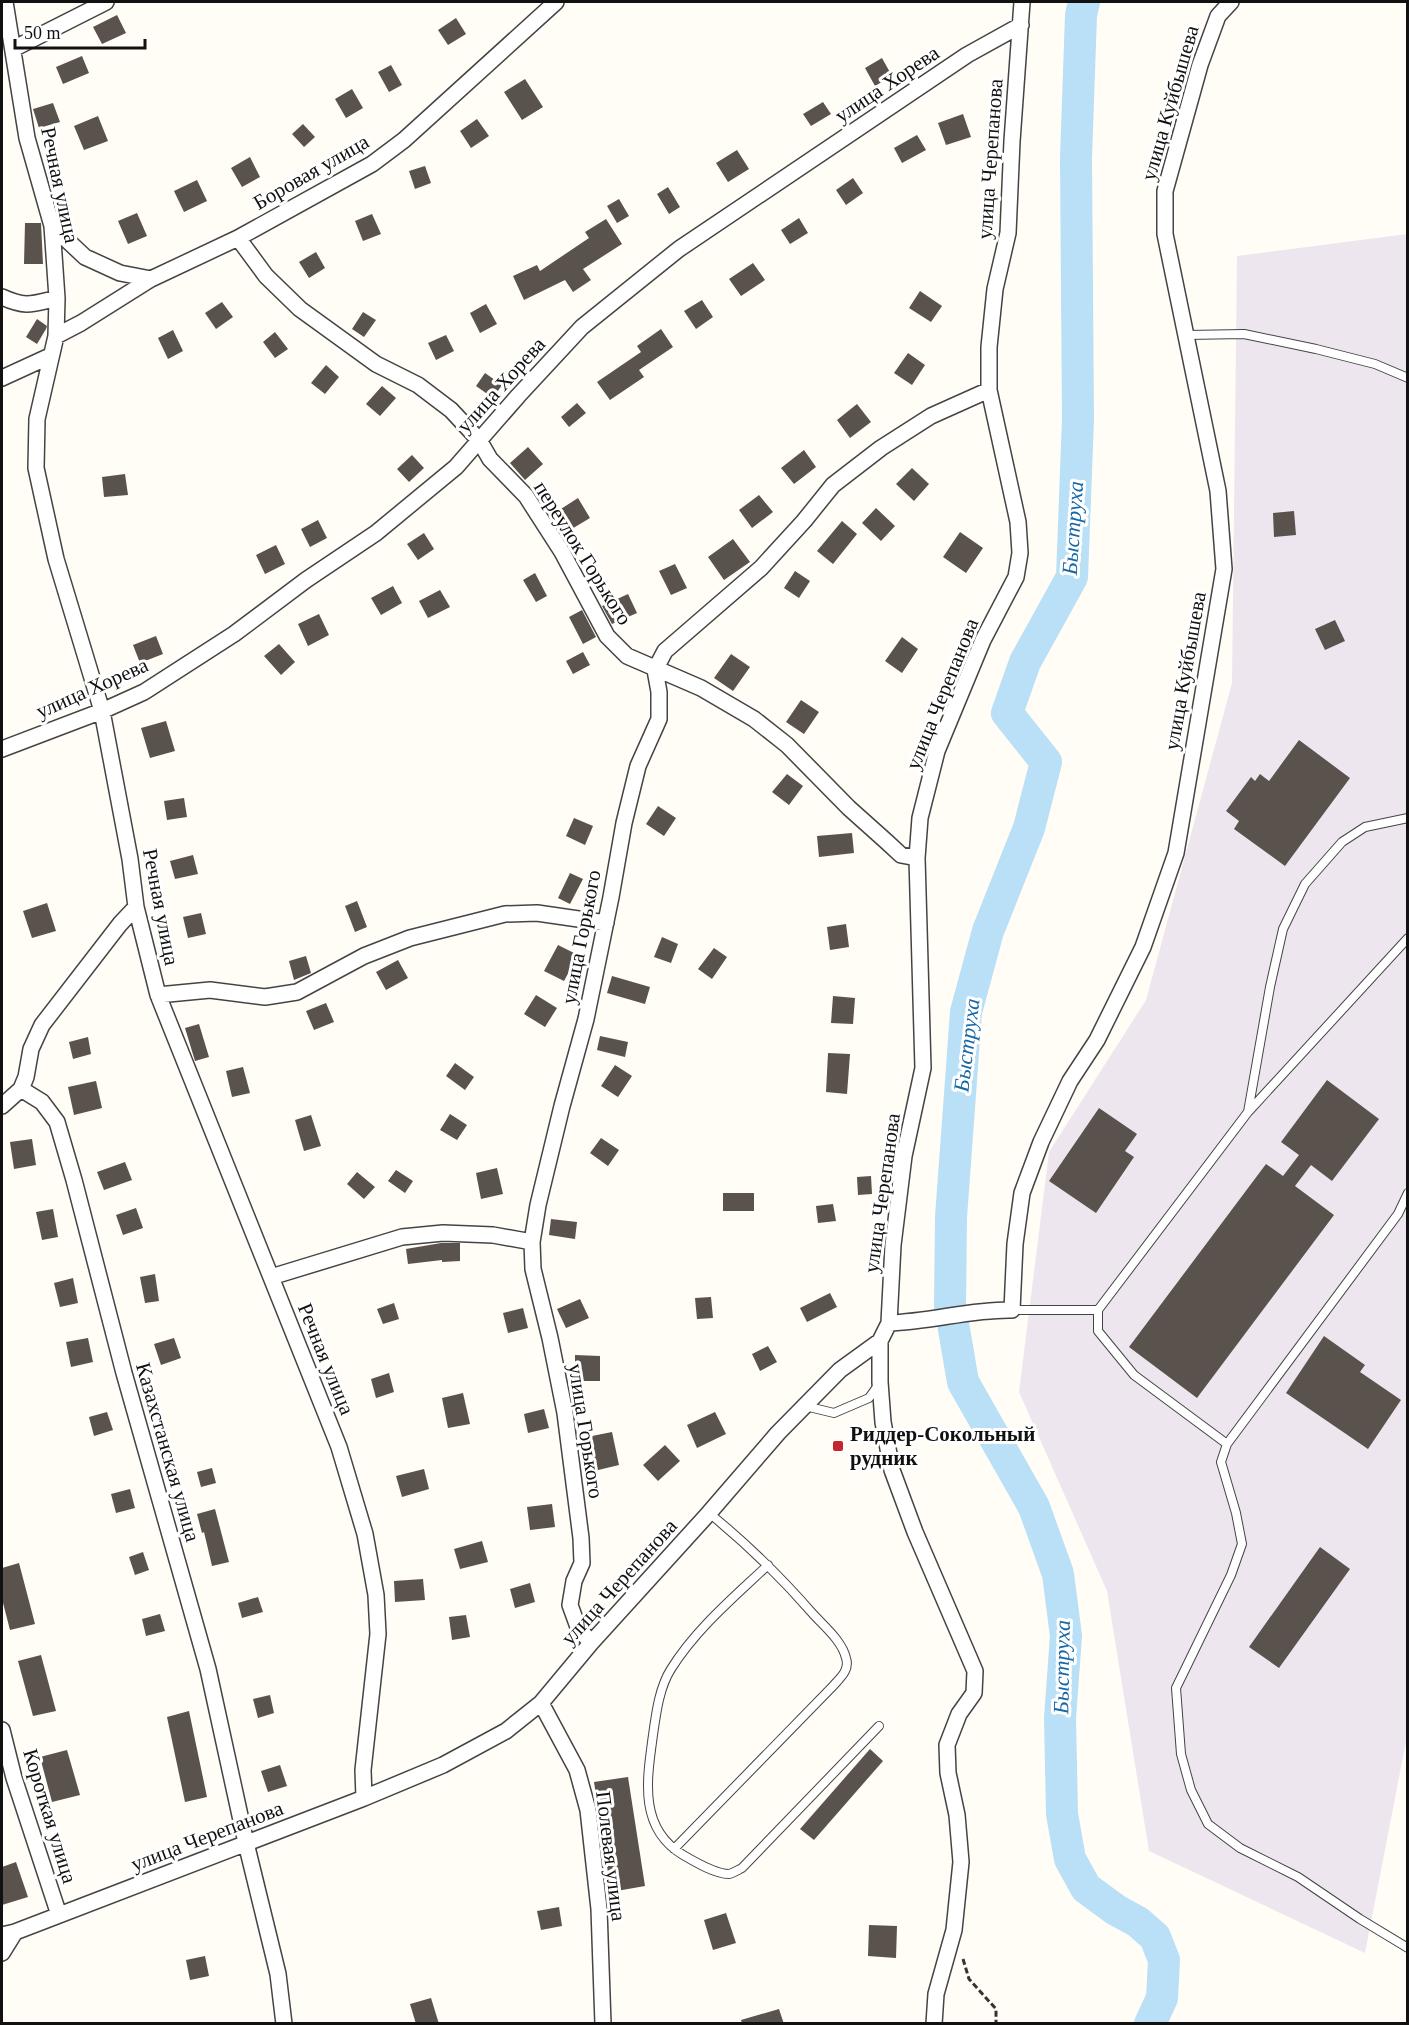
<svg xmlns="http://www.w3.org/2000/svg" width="1409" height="2025" font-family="Georgia,serif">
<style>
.industrial{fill:#eee6ef}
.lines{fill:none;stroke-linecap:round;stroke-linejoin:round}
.river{stroke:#b9e0f7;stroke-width:32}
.building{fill:#5a524d}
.service-casing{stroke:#444;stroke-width:10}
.minor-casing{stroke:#444;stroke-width:18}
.path{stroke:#333;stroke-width:3;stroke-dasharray:6 3;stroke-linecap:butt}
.service{stroke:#fff;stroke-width:8}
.minor{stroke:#fff;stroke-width:15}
.poi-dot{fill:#c4262e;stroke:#fff;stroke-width:2}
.labels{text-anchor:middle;stroke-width:6;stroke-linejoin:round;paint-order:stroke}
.street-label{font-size:21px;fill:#111;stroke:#fff}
.poi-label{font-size:21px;font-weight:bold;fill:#111;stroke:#fff;text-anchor:start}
.water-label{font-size:22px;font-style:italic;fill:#1768a6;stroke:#fff}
</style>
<rect width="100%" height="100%" fill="#fffdf5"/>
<path class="industrial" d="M1407,234l1,1497 -43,222 -216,-102 -42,-260 -88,-199 30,-240 97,-152 86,-317 5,-427z"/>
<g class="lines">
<path class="river" d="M1084,2l-3,13 -5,143 2,261 -6,158 -47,85 -18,51 39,49 -17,66 -41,103 -22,81 -15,205 -1,89 13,76 71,125 24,67 8,62 -6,82 2,96 8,45 16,29 30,22 22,12 17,15 9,23 -2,38 -12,26"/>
</g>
<path class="building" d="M117,15l9,18 -24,11 -9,-17z
M456,18l10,16 -18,11 -10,-15z
M82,56l7,17 -26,11 -7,-17z
M882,58l10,18 -17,10 -10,-18z
M391,65l11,20 -13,7 -11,-20z
M525,79l18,28 -21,13 -18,-28z
M352,89l11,19 -17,10 -11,-19z
M823,102l8,12 -20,12 -8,-12z
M53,103l7,19 -21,6 -6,-19z
M963,114l8,23 -25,8 -8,-22z
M98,116l10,25 -24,9 -10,-24z
M477,119l12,17 -18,12 -11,-17z
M303,124l12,13 -11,10 -12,-13z
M917,135l9,15 -24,13 -8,-15z
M737,150l12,19 -21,13 -12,-19z
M250,157l10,20 -18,10 -11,-19z
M425,166l6,17 -16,6 -6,-18z
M853,178l10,15 -17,12 -10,-15z
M197,180l10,21 -23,11 -10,-21z
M668,187l12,20 -11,7 -12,-20z
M619,199l10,17 -12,7 -10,-17z
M137,213l10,23 -19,8 -10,-23z
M372,214l9,20 -18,7 -8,-20z
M799,218l9,15 -18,11 -9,-14z
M606,219l16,25 -39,25 8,11 -18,12 -8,-12 -41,20 -11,-24 24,-11 3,6 49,-33 -4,-6z
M25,223h16l2,41h-19z
M316,252l9,16 -16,10 -10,-16z
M753,263l12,17 -24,16 -12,-17z
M920,291l22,15 -11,16 -22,-14z
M702,300l11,17 -17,12 -12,-18z
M222,302l11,15 -17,12 -11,-16z
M486,304l11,20 -17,9 -10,-20z
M363,312l13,8 -12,17 -12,-8z
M37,319l10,7 -1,3 -9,15 -11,-7z
M661,329l12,18 -34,23 5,7 -34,23 -13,-18 44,-30 -4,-6z
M173,330l10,21 -15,8 -10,-21z
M275,332l13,17 -13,9 -12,-16z
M446,335l8,16 -18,9 -8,-17z
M908,353l17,12 -13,20 -18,-12z
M326,365l13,12 -14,17 -14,-11z
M485,373l17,12 -9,13 -17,-12z
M382,386l14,12 -16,18 -14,-12z
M577,403l9,10 -17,14 -8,-10z
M857,404l14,18 -21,16 -13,-18z
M528,447l15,17 -18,16 -15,-17z
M804,450l12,17 -22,17 -13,-16z
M412,455l12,13 -15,14 -12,-13z
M912,468l17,16 -15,17 -18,-17z
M125,474l3,21 -24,2 -2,-20z
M759,495l14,17 -21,16 -13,-18z
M578,498l12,20 -25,15 -12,-19z
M876,508l19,18 -14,15 -19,-18z
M1294,511l2,24 -22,2 -1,-24z
M318,520l9,18 -17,9 -9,-18z
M842,521l15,13 -24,30 -16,-13z
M960,532l23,16 -17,25 -23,-16z
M424,533l10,16 -16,11 -11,-16z
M733,539l17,23 -26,18 -16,-23z
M276,545l9,19 -20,10 -9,-19z
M675,564l12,24 -16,7 -12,-24z
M795,571l15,10 -11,17 -15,-10z
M535,573l12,23 -11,6 -13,-22z
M393,586l9,17 -21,12 -10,-17z
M440,590l10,17 -22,11 -9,-17z
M628,594l9,19 -25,11 -10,-18z
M582,610l14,27 -13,7 -14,-27z
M319,614l10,21 -21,11 -10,-22z
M1335,620l10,21 -20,9 -10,-21z
M156,636l7,18 -23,9 -7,-18z
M902,637l16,12 -16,24 -17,-12z
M279,644l16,18 -14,13 -17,-19z
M583,652l7,13 -17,9 -7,-13z
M731,654l19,13 -17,24 -19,-13z
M801,700l18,12 -15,22 -18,-12z
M166,721l9,30 -25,7 -9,-30z
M1299,740l51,38 -65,88 -51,-37 5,-8 -13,-10 25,-34 4,4 5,-7 9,7z
M787,774l16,12 -14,19 -17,-13z
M184,798l3,19 -20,3 -3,-19z
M658,806l18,12 -12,18 -18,-12z
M574,818l19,8 -8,19 -19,-9z
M852,833l2,20 -35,4 -2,-21z
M193,855l5,19 -23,5 -5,-18z
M570,873l13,6 -13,25 -12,-6z
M357,901l10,26 -12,5 -10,-26z
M47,903l9,28 -24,7 -9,-27z
M201,913l5,21 -18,4 -5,-21z
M846,924l3,23 -19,3 -3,-23z
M662,937l16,7 -7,19 -17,-6z
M558,945l20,10 -14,26 -20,-10z
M714,948l13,9 -15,22 -14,-10z
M306,956l5,17 -17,7 -5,-19z
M398,960l10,18 -22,12 -10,-18z
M612,976l38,11 -5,17 -38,-11z
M536,995l21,13 -12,19 -21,-13z
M833,996l22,2 -2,26 -22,-1z
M326,1003l8,19 -20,8 -8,-19z
M199,1024l10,33 -14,4 -10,-33z
M600,1036l28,6 -3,15 -28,-7z
M88,1037l3,17 -18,5 -4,-17z
M828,1053l22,1 -3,40 -21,-2z
M455,1063l19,14 -9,13 -19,-14z
M615,1065l17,11 -14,21 -17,-11z
M243,1067l7,26 -18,4 -6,-26z
M1327,1080l52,39 -47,62 -21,-16 -16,21 39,29 -137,183 -68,-51 137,-183 17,12 16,-21 -18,-13z
M96,1081l6,27 -28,7 -6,-28z
M1099,1108l38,26 -12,17 9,6 -38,56 -47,-32z
M450,1114l17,11 -10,15 -17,-10z
M311,1115l10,31 -17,5 -9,-31z
M601,1138l18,12 -11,16 -18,-13z
M32,1139l4,26 -22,4 -4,-27z
M125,1162l7,18 -28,10 -7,-18z
M497,1168l6,26 -22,5 -5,-26z
M396,1170l17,11 -8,12 -17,-12z
M357,1172l18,15 -11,12 -17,-15z
M871,1176l1,18 -14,1 -1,-18z
M723,1193h31v18h-31z
M833,1204l3,17 -18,2 -2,-17z
M136,1208l7,20 -20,7 -7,-20z
M53,1209l5,28 -16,3 -6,-28z
M551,1219l26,3 -2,17 -26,-4z
M441,1243h19v18l-18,1v-2l-34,4 -2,-15z
M155,1274l4,27 -14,2 -5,-26z
M73,1278l5,25 -18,4 -6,-24z
M830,1293l7,14 -30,15 -7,-14z
M711,1297l2,21 -16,1 -2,-21z
M580,1299l9,19 -23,10 -9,-19z
M394,1303l5,16 -16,5 -6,-15z
M523,1308l5,20 -20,5 -5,-20z
M1324,1336l41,29 -5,7 41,28 -33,49 -82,-56z
M88,1338l5,24 -22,5 -5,-25z
M174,1338l7,20 -20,7 -7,-21z
M768,1346l9,16 -17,9 -8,-17z
M575,1355l25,1v25h-25z
M389,1373l5,19 -18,6 -5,-19z
M463,1393l7,31 -22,4 -6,-30z
M544,1409l5,19 -21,5 -4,-19z
M107,1412l6,18 -19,6 -5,-19z
M715,1412l11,22 -29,14 -10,-23z
M612,1432l7,33 -29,7 -8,-34z
M665,1445l15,16 -22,20 -15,-16z
M212,1468l4,15 -15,4 -4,-15z
M424,1469l5,20 -27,8 -6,-21z
M130,1489l5,19 -19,5 -5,-19z
M552,1504l3,23 -25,3 -3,-23z
M215,1509l14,53 -17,4 -8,-34 -2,1 -5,-19z
M482,1541l6,21 -28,7 -6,-20z
M1320,1547l30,22 -71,99 -30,-21z
M143,1552l6,18 -14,5 -6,-18z
M19,1563l16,61 -25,6 -8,-31v-31z
M423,1579l2,21 -30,2 -1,-21z
M530,1583l5,19 -20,6 -5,-19z
M258,1597l5,15 -21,6 -4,-15z
M160,1614l5,17 -19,5 -4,-17z
M466,1615l4,22 -18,3 -3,-23z
M41,1655l15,56 -23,5 -15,-55z
M270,1695l4,18 -16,5 -5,-19z
M189,1711l18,86 -22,5 -18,-85z
M870,1749l13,12 -69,79 -14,-11z
M67,1750l13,45 -28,7 -12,-45z
M280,1765l7,21 -19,6 -7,-21z
M628,1777l17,109 -34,6 -17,-110z
M16,1862l12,35 -26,8v-38z
M559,1907l3,19 -21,4 -4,-19z
M726,1913l10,30 -23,7 -9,-30z
M869,1925l28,1 -1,32 -28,-2z
M205,1956l4,20 -19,4 -4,-20z
M431,1998l8,26h-23l-6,-20z
M779,2009l5,15h-42l-1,-4z"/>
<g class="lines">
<defs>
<path id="service" d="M1187,335l57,-1 72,15 59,15 33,14
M1249,1111l159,-173
M1408,1193l-10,21 -171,230 -6,18 15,51 6,31 -11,31 -55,113 5,66 10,36 17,34 32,24 58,29 62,42 48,29
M1012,1310h86
M805,1406l29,7 35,-15 10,-14
M1227,1444l-93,-69 -36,-44v-21l150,-198 22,-125 13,-58 22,-45 37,-42 23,-15 43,-9
M768,1565c-34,32 -72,64 -97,104 -12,19 -15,45 -18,66 -6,44 -15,93 30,120 12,7 32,19 46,19 4,-1 9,-4 13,-6l137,-142
M674,1849l159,-163c7,-8 17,-16 13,-28 -4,-17 -21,-31 -33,-44 -32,-37 -66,-70 -104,-101"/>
<path id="minor" d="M5,2l22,136 25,88 5,72 -1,38 -19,83 -1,49 20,91 46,152 28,148 6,48 22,88 181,452 26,87 11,61 2,39 -15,136 1,28
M13,49l93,-47
M52,226l33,31 35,16 31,6
M238,238l28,38 34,33 76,55 42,21 33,25 28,30 11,19 36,37 36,56 45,84 20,20 74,32 53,31 33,26 62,63 38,34 14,13 16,3
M2,297c24,11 30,7 55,1
M56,336l25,-13 70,-44 87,-41 134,-74 32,-24 152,-138
M2,378l48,-22
M2,749l100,-38 42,-19 90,-58 72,-54 70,-47 80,-66 62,-71 64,-69 97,-78 288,-194 54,-30
M158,995l52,-5 55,7 32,-5 67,-36 46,-18 95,-24 32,-1 69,10
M21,1089l21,13 15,20 17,58 50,193 84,296 38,174 32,131 6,50
M2,1106l19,-17 5,-12 5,-28 11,-24 78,-101 16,-17
M271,1277l131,-40 41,-4 50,2 39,7
M889,1323c42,-1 82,-14 123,-13l3,-66 7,-51 19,-51 29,-61 27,-41 46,-93 33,-94 48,-284 -6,-78 -53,-257v-43l35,-126 18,-49 13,-14
M880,1341v41l3,40 9,48 23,62 60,139 -1,22 -15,21 -12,31 1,28 9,42 4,47 -7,68 -18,64 -2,30
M591,1643l-13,-16 -8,-22 4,-24 8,-18 -1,-25 -16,-125 -15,-75 -17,-69 -1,-27 6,-37 24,-99 24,-87 25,-122 13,-74 14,-57 21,-47v-27l-4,-22 10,-19 96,-83 43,-47 29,-36 48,-37 50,-32 58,-26
M541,1703l36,67 11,40 11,99 4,115
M2,1730l12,48 45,137
M15,1932l349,-134 79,-33 63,-34 35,-28 50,-60 118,-130 69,-80 62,-63 40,-29 9,-18 4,-78 11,-89 19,-88 -6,-210 3,-40 17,-67 46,-111 33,-63 4,-24 -2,-31 -29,-132v-43l6,-58 13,-56 4,-92 10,-139
M2,1935l13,-3 -13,21"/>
</defs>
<use href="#service" class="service-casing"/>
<use href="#minor" class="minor-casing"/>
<path class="path" d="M963,1959l6,20 27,30v15"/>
<use href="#service" class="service"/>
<use href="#minor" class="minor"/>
</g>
<rect class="poi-dot" x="832" y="1440" width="12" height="12" rx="3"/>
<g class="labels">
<g class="street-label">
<text transform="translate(887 84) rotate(-34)" y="7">улица Хорева</text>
<text transform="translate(1170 103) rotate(-74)" y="7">улица Куйбышева</text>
<text transform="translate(990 159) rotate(-86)" y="7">улица Черепанова</text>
<text transform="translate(311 172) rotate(-30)" y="7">Боровая улица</text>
<text transform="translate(60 185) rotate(78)" y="7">Речная улица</text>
<text transform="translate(501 385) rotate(-48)" y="7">улица Хорева</text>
<text transform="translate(583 553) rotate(58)" y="7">переулок Горького</text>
<text transform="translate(1185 671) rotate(-80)" y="7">улица Куйбышева</text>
<text transform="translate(92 688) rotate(-24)" y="7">улица Хорева</text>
<text transform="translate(942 694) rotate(-68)" y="7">улица Черепанова</text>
<text transform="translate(161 907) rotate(79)" y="7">Речная улица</text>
<text transform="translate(581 937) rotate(-79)" y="7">улица Горького</text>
<text transform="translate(882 1193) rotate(-82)" y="7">улица Черепанова</text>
<text transform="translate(326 1359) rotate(68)" y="7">Речная улица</text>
<text transform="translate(586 1431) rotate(81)" y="7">улица Горького</text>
<text transform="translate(168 1452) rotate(74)" y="7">Казахстанская улица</text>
<text transform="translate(619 1582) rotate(-48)" y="7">улица Черепанова</text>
<text transform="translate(50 1816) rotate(73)" y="7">Короткая улица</text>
<text transform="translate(207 1836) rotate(-21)" y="7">улица Черепанова</text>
<text transform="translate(611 1856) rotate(83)" y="7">Полевая улица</text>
</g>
<g class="poi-label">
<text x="850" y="1441">Риддер-Сокольный<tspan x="850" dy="24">рудник</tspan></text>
</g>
<g class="water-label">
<text transform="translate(1072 528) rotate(-86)" y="8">Быструха</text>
<text transform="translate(966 1045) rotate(-83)" y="8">Быструха</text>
<text transform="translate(1061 1667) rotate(-89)" y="8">Быструха</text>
</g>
</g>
<rect width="1409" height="2025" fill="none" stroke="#111111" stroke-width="6"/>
<path d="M15 39v9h130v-9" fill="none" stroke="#111111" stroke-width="3"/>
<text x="24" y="39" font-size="18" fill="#111111" stroke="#ffffff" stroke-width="4.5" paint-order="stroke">50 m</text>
</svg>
